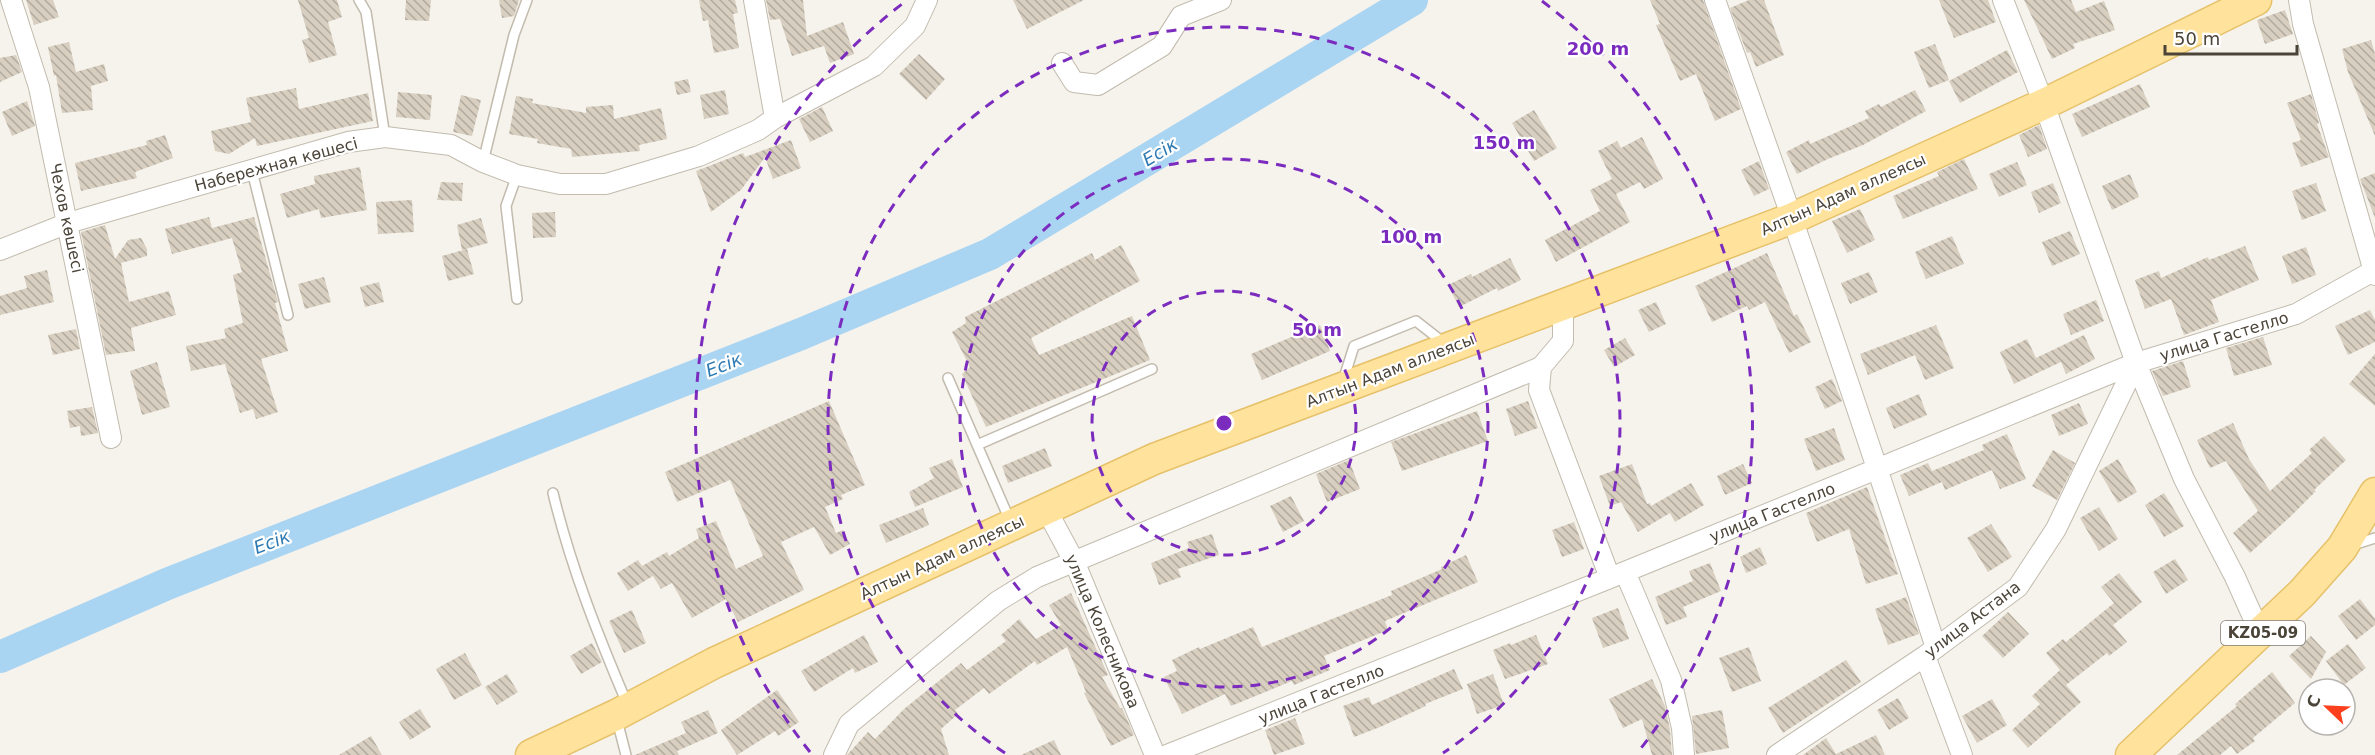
<svg xmlns="http://www.w3.org/2000/svg" width="2375" height="755" font-family="'DejaVu Sans',sans-serif">
<style>
.lines{fill:none;stroke-linecap:round;stroke-linejoin:round}
.river{stroke:#a9d4f2;stroke-width:32}
.building{fill:url(#building-back-hatch)}
.lane-casing{stroke:#c2bbae;stroke-width:12}
.street-casing{stroke:#c2bbae;stroke-width:22}
.primary-casing{stroke:#e6c16a;stroke-width:33}
.lane{stroke:#fff;stroke-width:9}
.street{stroke:#fff;stroke-width:20}
.primary{stroke:#ffe39c;stroke-width:30}
.ring{fill:none;stroke:#7b2cbf;stroke-width:3;stroke-dasharray:10 8}
.labels{text-anchor:middle;stroke-width:4.5;stroke-linejoin:round;paint-order:stroke}
.shield{fill:#fff;stroke:#817c74;stroke-width:1.5}
.shield-label{font-size:15px;font-weight:bold;fill:#4b4439}
.street-label{font-size:16px;fill:#4b4439;stroke:#fff}
.water-label{font-size:18px;font-style:italic;fill:#2e7ab2;stroke:#fff}
.centre{fill:#7b2cbf;stroke:#fff;stroke-width:3}
.ring-label{font-size:18px;text-anchor:middle;font-weight:bold;fill:#7b2cbf;stroke:#fff;stroke-width:4.5;stroke-linejoin:round;paint-order:stroke}
</style>
<defs>
<pattern id="building-back-hatch" width="6" height="6" patternUnits="userSpaceOnUse" patternTransform="scale(1.5)"><rect width="6" height="6" fill="#d8cfc1"/><path d="M-1 5l2 2M0 0l6 6M5-1l2 2" fill="none" stroke="#b1aa9e"/></pattern>
</defs>
<rect width="100%" height="100%" fill="#f6f3ec"/>
<g class="lines">
<path class="river" d="M0,657l167,-73 634,-250 189,-80 422,-254"/>
</g>
<path class="building" d="M26,0h27l6,17 -25,8z
M298,0h39l5,17 -14,5 9,33 -28,8 -7,-23 7,-2z
M406,0h25l-2,21 -24,-1z
M499,0h20l-5,16 -12,2z
M699,0h36l3,13 -5,1 6,34 -25,5 -6,-33 -5,1z
M766,0h37l4,36 36,-14 11,32 -24,9 -6,-17 -32,10 -12,-37 -10,1z
M1013,0h71l-57,29z
M1650,0h53l38,109 -26,12 -19,-47 -16,7 -24,-56 4,-1z
M1749,0h15l20,55 -28,12 -6,-15 -3,1 -17,-45z
M1939,0h49l8,22 -42,16z
M2024,0h47l5,12 28,-11 11,29 -42,14 2,4 -23,11z
M2285,10l8,24 -28,10 -8,-24z
M2371,40l4,14v82l-27,-64 -6,-23z
M69,42l7,30 28,-8 4,17 -17,5 2,24 -31,3 -6,-38 -2,1 -6,-29z
M1935,44l14,36 -20,8 -15,-36z
M2007,50l11,22 -58,31 -11,-22z
M919,54l26,25 -19,21 -27,-26z
M16,55l6,17 -22,10v-24z
M688,79l3,13 -14,3 -3,-13z
M2140,84l10,23 -68,30 -10,-23z
M296,88l3,21 69,-16 5,28 -116,25 -2,-8 -26,16 -14,-3 -4,-20 40,-9 -5,-24z
M725,90l4,24 -25,5 -4,-24z
M1915,90l11,21 -63,34 -35,14 -31,15 -11,-22 23,-12 1,4 59,-26 -4,-7 14,-7 2,3z
M398,92l34,3 -2,25 -34,-3z
M2311,94l8,29 -2,1 12,33 -28,10 -9,-24 9,-3 -14,-37z
M461,95l20,5 -9,36 -19,-4z
M516,96l17,3 -1,4 54,10v-6l27,-2 1,14 47,-11 6,31 -28,6 1,6 -68,6 -1,-8 -34,-6 1,-4 -29,-5z
M27,101l8,25 -23,10 -10,-24z
M822,107l11,24 -23,11 -11,-23z
M1534,110l23,38 -23,13 -22,-38z
M2039,125l8,24 -19,8 -9,-22z
M165,135l8,23 -38,14 2,6 -56,13 -6,-28 72,-18 -1,-4z
M1642,137l21,42 -19,10 -4,-7 -24,12 14,28 -74,40 -11,-22 55,-29 -10,-21 22,-11 -14,-28 19,-10 4,7z
M791,140l10,28 -28,11 -8,-22 -24,33 -30,22 -15,-41 47,-18 2,4z
M1964,159l14,30 -75,30 -10,-23 46,-20 -2,-4z
M1759,161l10,28 -15,7 -13,-26z
M2017,162l10,23 -28,12 -10,-23z
M360,167l7,43 -46,8 -2,-9 -32,9 -7,-24 35,-10 -1,-8z
M2375,173v45l-15,-39z
M2130,174l9,23 -27,13 -10,-24z
M441,182l22,1 -1,18 -25,-1z
M2053,183l8,20 -22,10 -8,-21z
M2316,183l10,28 -24,9 -10,-29z
M412,200l2,32 -36,2 -2,-32z
M1860,209l15,31 -28,13 -15,-32z
M555,212l1,25 -23,1 -1,-25z
M209,217l3,11 42,-11 24,85 -3,1 13,48 -27,8 17,53 -22,7 -3,-10 -13,4 -15,-49 -34,7 -5,-25 40,-8 -2,-9 19,-6 -10,-48 9,-3 -10,-34 -60,16 -7,-25z
M481,218l7,25 -26,7 -5,-25z
M105,225l10,34 13,-19 13,-2 6,11v7l-26,7 8,39 40,-11 7,24 -45,13 4,23 -29,4 -25,-123z
M2070,231l10,23 -28,12 -10,-24z
M1952,236l12,28 -38,15 -11,-27z
M1121,245l19,36 -109,57 8,17 93,-39 18,44 -164,67 -24,-53 8,-7 -18,-35 14,-9 -1,-6 127,-64 3,7z
M2245,246l14,34 -48,20 8,22 -35,13 -13,-36 -26,10 -10,-29 24,-9 2,7 47,-21 1,3z
M2306,247l10,28 -24,9 -10,-28z
M467,249l7,25 -26,7 -6,-25z
M1767,253l27,63 3,-2 14,28 -22,11 -24,-51 -16,8 -2,-4 -35,16 -17,-36z
M1510,258l11,22 -23,11 -1,-3 -38,19 -11,-22 23,-11 1,3z
M47,270l7,32 -54,13v-19l27,-8 -3,-12z
M1869,272l9,20 -28,12 -9,-21z
M324,277l7,25 -26,7 -7,-25z
M379,282l5,20 -19,5 -5,-20z
M2096,300l8,21 -33,14 -8,-21z
M1656,302l10,22 -17,8 -11,-22z
M2370,310l5,10v22l-27,13 -13,-29z
M1320,325l10,26 -68,29 -11,-26z
M1936,325l18,43 -29,12 -10,-25 -47,20 -8,-21z
M76,329l4,20 -27,6 -5,-20z
M2084,335l11,24 -29,15 -5,-12 -47,22 -14,-32 27,-13 9,19z
M2263,337l9,28 -38,11 -8,-28z
M1625,338l10,17 -21,12 -10,-17z
M2375,354v52l-26,-22z
M2183,361l8,26 -28,9 -11,-25z
M157,362l13,45 -28,8 -12,-44z
M1832,379l10,22 -17,8 -10,-22z
M1919,394l8,21 -33,14 -8,-21z
M829,401l36,84 -24,10 2,4 -18,8 11,26 7,-3 7,14 -20,11 -16,-28 -33,15 23,48 -66,32 -12,-23 -34,19 -20,-35 -11,6 -8,-13 -25,15 -11,-18 21,-13 4,6 25,-14 2,4 30,-18 -3,-9 20,-8 20,48 27,-13 -33,-76 -53,22 -12,-30z
M1528,401l10,27 -23,8 -9,-27z
M2079,403l9,21 -29,12 -8,-21z
M92,407l6,26 -17,3 -1,-10 -10,2 -3,-17z
M1477,411l11,30 -86,30 -11,-29z
M2233,423l16,36 21,32 42,-38 -3,-3 15,-14 22,24 -32,30 2,1 -26,26 -40,36 -17,-20 25,-22 -32,-50 -16,7 -13,-28z
M1834,428l11,32 -29,11 -12,-32z
M2007,434l19,45 -26,10 -8,-19 -47,20 -3,-8 -33,14 -9,-21 28,-12 4,8 52,-21 -2,-5z
M1045,448l7,18 -44,17 -6,-17z
M2053,450l22,13 -18,37 -25,-14z
M952,459l11,28 -48,20 -6,-15 25,-14 -5,-10z
M2118,459l19,33 -19,11 -19,-32z
M1349,460l11,29 -33,13 -11,-28z
M1632,464l15,40 3,-1 1,3 40,-23 13,22 -29,17 -5,-9 -32,19 -17,-30 -11,4 -11,-30z
M1743,464l9,19 -27,12 -8,-19z
M1867,487l31,87 -32,10 -17,-55 -32,13 -11,-29z
M2164,493l20,33 -20,11 -19,-32z
M1291,496l13,25 -21,11 -13,-26z
M2099,507l19,32 -19,12 -19,-33z
M923,508l6,17 -43,18 -7,-18z
M1574,522l10,27 -22,8 -10,-27z
M1991,524l21,33 -24,15 -21,-34z
M1212,534l7,21 -41,14 3,8 -22,8 -8,-22 38,-15 -2,-6z
M1760,547l7,17 -21,9 -6,-16z
M1466,555l12,27 -93,39 3,9 -64,26 6,14 -36,15 -2,-4 -61,25 -6,-12 -43,20 -18,-37 13,-6 -5,-11 27,-13 1,2 53,-22 9,20 130,-52 -1,-4 51,-22 -1,-2z
M2175,559l13,21 -22,14 -13,-22z
M1710,563l11,28 -38,16 4,10 -21,8 -11,-28 38,-16 -4,-10z
M2119,573l23,29 -29,23 14,17 -18,14 -2,-3 -41,32 15,17 -53,46 -16,-18 28,-26 -8,-8 28,-26 -14,-17 17,-14 3,3 48,-39 -13,-16z
M1071,593l37,82 -6,2 18,31h2l12,27 -23,11 -27,-53 2,-1 -19,-45 -30,18 -2,-4 -46,33 -5,-6 -29,22 3,4 -17,15 8,26h-102l21,-23 7,7 29,-30 57,-46 6,7 39,-29 -5,-6 18,-16 17,20 25,-14 -12,-20z
M1906,597l13,37 -31,11 -13,-36z
M2360,599l15,20v6l-19,15 -18,-24z
M1618,608l11,31 -26,9 -11,-30z
M632,610l14,33 -22,10 -15,-32z
M2008,612l21,22 -26,24 -21,-22z
M864,635l14,27 -23,11 -2,-5 -39,24 -13,-21z
M1536,635l12,29 -43,15 -12,-29 17,-7 1,2z
M2311,636l15,16 -15,27 -22,-23z
M592,643l10,19 -21,12 -11,-18z
M2348,644l18,24 -22,17 -18,-24z
M1749,647l12,34 -29,11 -13,-34z
M465,653l17,32 -28,15 -18,-31z
M1846,660l15,22 -78,51 -15,-25z
M1454,669l9,20 -38,15 1,2 -46,21 -26,10 -11,-31 26,-9 3,8z
M2272,672l23,31 -42,35 2,3 -18,13 -6,-8 -11,9h-43l60,-49 -2,-2z
M507,674l11,18 -21,13 -12,-18z
M1493,674l11,31 -27,9 -10,-30z
M1652,679l13,27 5,24 2,25h-20l-10,-36 -19,9 -14,-29z
M777,690l22,32 -21,14 -3,-5 -38,24 -16,-25z
M1898,698l11,20 -20,12 -12,-20z
M1992,699l15,26 -30,18 -15,-27z
M420,709l11,18 -21,13 -11,-18z
M708,710l10,23 -41,18 2,4h-44l51,-22 -5,-11z
M1722,710l7,38 -33,6 -4,-38z
M1295,718l10,26 -31,11 -9,-25z
M1876,735l9,20h-82l23,-17 10,16z
M371,736l11,19h-43z
M1054,740l7,15h-40z"/>
<g class="lines">
<defs>
<path id="lane" d="M359,0l7,12 19,125
M483,162l31,-127 13,-35
M252,171l36,144
M517,175l-11,31 11,93
M948,378l63,145
M1343,381l11,-35 62,-25 28,22
M977,445l175,-76
M553,493c18,75 45,142 75,213
M2353,545l22,-7
M617,720l9,35"/>
<path id="street" d="M11,0l28,87 72,351
M754,0l21,118
M1715,0c77,215 151,431 221,648
M2003,0l41,104 92,259 48,116 51,98 26,58
M2299,0l4,24 72,251
M1062,63l12,19 24,3 64,-39 19,-30 40,-16
M0,250l68,-27 280,-81 37,-5 66,8 32,17 34,13 43,9h46l93,-28 59,-26 17,-12 99,-52 41,-40 12,-26
M1563,304v37l-22,26 -2,23 71,188
M1046,509l28,52 81,194
M1625,572l46,108 11,48 2,27
M1925,656l37,99
M834,755l15,-31 149,-123 39,-24 504,-210
M1167,755l443,-177 526,-215 160,-49 79,-44
M1777,755l148,-99 93,-69 38,-58 80,-166"/>
<path id="primary" d="M531,755l85,-40 98,-52 440,-204 639,-241 251,-114 212,-104
M2131,755l171,-162 40,-45 33,-55"/>
</defs>
<use href="#lane" class="lane-casing"/>
<use href="#street" class="street-casing"/>
<use href="#primary" class="primary-casing"/>
<use href="#lane" class="lane"/>
<use href="#street" class="street"/>
<use href="#primary" class="primary"/>
</g>
<g class="ring">
<circle cx="1224" cy="423" r="132"/>
<circle cx="1224" cy="423" r="264"/>
<path d="M1005 753A396 396 0 1 1 1443 753"/>
<path d="M810 752A529 529 0 0 1 906 1M1542 1A529 529 0 0 1 1638 752"/>
</g>
<g class="labels">
<rect class="shield" x="2221" y="621" width="84" height="24" rx="4.5"/>
<g class="shield-label">
<text x="2263" y="638">KZ05-09</text>
</g>
<g class="street-label">
<text transform="translate(276 164) rotate(-15)" y="6">Набережная көшесі</text>
<text transform="translate(1843 194) rotate(-24)" y="6">Алтын Адам аллеясы</text>
<text transform="translate(67 218) rotate(78)" y="6">Чехов көшесі</text>
<text transform="translate(2224 336) rotate(-17)" y="6">улица Гастелло</text>
<text transform="translate(1390 370) rotate(-21)" y="6">Алтын Адам аллеясы</text>
<text transform="translate(1772 512) rotate(-22)" y="6">улица Гастелло</text>
<text transform="translate(942 557) rotate(-25)" y="6">Алтын Адам аллеясы</text>
<text transform="translate(1972 619) rotate(-37)" y="6">улица Астана</text>
<text transform="translate(1103 631) rotate(67)" y="6">улица Колесникова</text>
<text transform="translate(1321 694) rotate(-22)" y="6">улица Гастелло</text>
</g>
<g class="water-label">
<text transform="translate(1160 152) rotate(-31)" y="6">Есік</text>
<text transform="translate(724 365) rotate(-21)" y="6">Есік</text>
<text transform="translate(272 542) rotate(-21)" y="6">Есік</text>
</g>
</g>
<circle cx="1224" cy="423" r="9" class="centre"/>
<g class="ring-label">
<text x="1598" y="55">200 m</text>
<text x="1504" y="149">150 m</text>
<text x="1411" y="243">100 m</text>
<text x="1317" y="336">50 m</text>
</g>
<g transform="translate(2327 707) rotate(293)"><circle r="28" fill="#ffffff" stroke="#b7b4b0" stroke-width="1.5"/>
<path d="M0-4.5L10 22L0 15L-10 22Z" fill="#fc3f1d"/>
<text y="-9" font-size="16" font-weight="bold" text-anchor="middle" fill="#4b4439">С</text>
</g>
<path d="M2165 45v9h132v-9" fill="none" stroke="#4b4439" stroke-width="3"/>
<text x="2174" y="45" font-size="18" fill="#4b4439" stroke="#ffffff" stroke-width="4.5" paint-order="stroke">50 m</text>
</svg>
